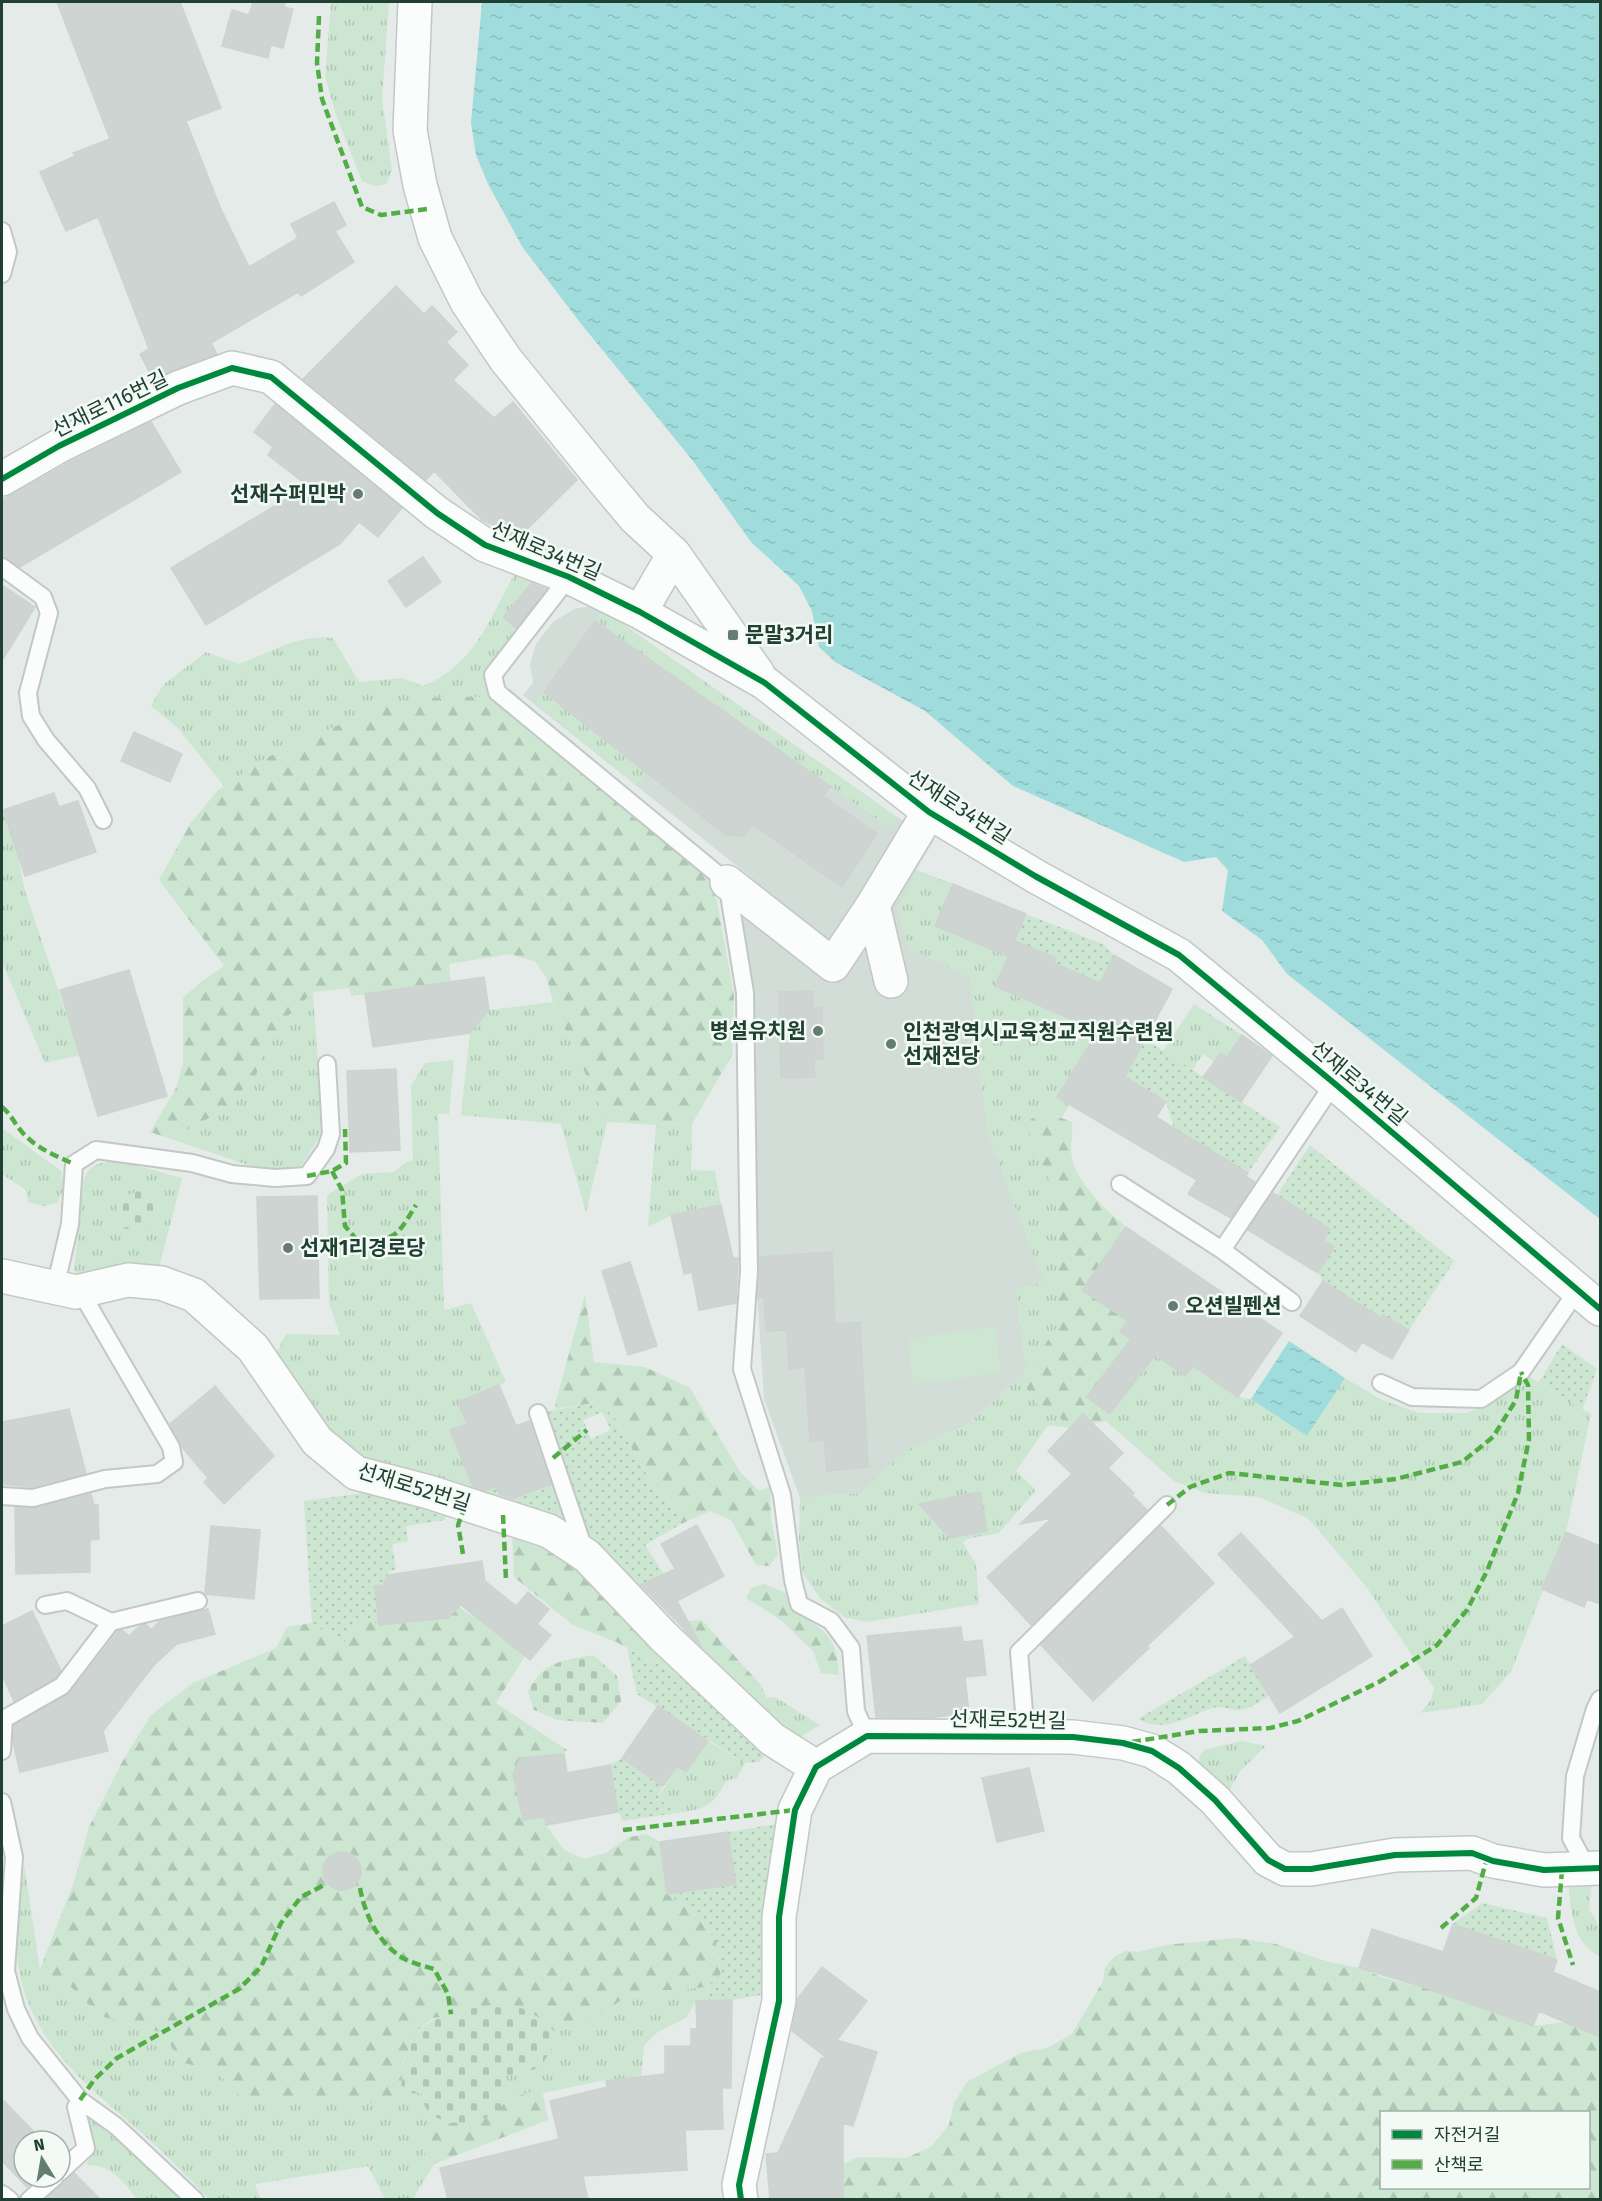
<svg xmlns="http://www.w3.org/2000/svg" width="1602" height="2201" font-family="'Fira Sans','Noto Sans KR',sans-serif">
<style>
.built{fill:#d2ddd7}
.grass{fill:url(#grass-tufts)}
.forest{fill:url(#forest-firs);fill-rule:evenodd}
.cemetery{fill:url(#cemetery-stones)}
.park{fill:#cce6d1}
.garden{fill:url(#garden-dots);fill-rule:evenodd}
.water{fill:url(#water-ripples)}
.building{fill:#cdd4d1;stroke:#cdd4d0;stroke-width:1.5}
.lines{fill:none;stroke-linecap:round;stroke-linejoin:round}
.lane-casing{stroke:#c2c8c5;stroke-width:20}
.street-casing{stroke:#c2c8c5;stroke-width:36}
.lane{stroke:#fbfcfc;stroke-width:16}
.street{stroke:#fbfcfc;stroke-width:33}
.quiet{stroke:#52ad45;stroke-width:4.5;stroke-dasharray:9 4.5;stroke-linecap:butt}
.cycleway-casing{stroke:#f3faf5;stroke-width:10}
.cycleway{stroke:#00873e;stroke-width:6}
.poi-dot{fill:#657c73;stroke:#f3faf5;stroke-width:2}
.labels{text-anchor:middle;stroke-width:5;stroke-linejoin:round;paint-order:stroke}
.street-label{font-size:21px;fill:#204034;stroke:#f3faf5}
.poi-label{font-size:21px;font-weight:bold;fill:#204034;stroke:#f3faf5;text-anchor:start}
</style>
<defs>
<pattern id="grass-tufts" width="24" height="20" patternUnits="userSpaceOnUse" patternTransform="scale(1.5)"><rect width="24" height="20" fill="#cce6d1"/><path d="M3 7l-1-3M5 7V3M7 7l1-3M15 17l-1-3M17 17v-4M19 17l1-3" fill="none" stroke="#afc6b4"/></pattern>
<pattern id="forest-firs" width="22" height="20" patternUnits="userSpaceOnUse" patternTransform="scale(1.5)"><rect width="22" height="20" fill="#cce6d1"/><path d="M5 1l3.5 6h-7zM16 11l3.5 6h-7z" fill="#afc6b4"/></pattern>
<pattern id="cemetery-stones" width="16" height="16" patternUnits="userSpaceOnUse" patternTransform="scale(1.5)"><rect width="16" height="16" fill="#cce6d1"/><path d="M2 7V4a2 2 0 0 1 4 0v3zM10 15v-3a2 2 0 0 1 4 0v3z" fill="#afc6b4"/></pattern>
<pattern id="garden-dots" width="8" height="8" patternUnits="userSpaceOnUse" patternTransform="scale(1.5)"><rect width="8" height="8" fill="#cce6d1"/><path d="M2 2h.1M6 6h.1" fill="none" stroke="#afc6b4" stroke-width="1.8" stroke-linecap="round"/></pattern>
<pattern id="water-ripples" width="26" height="14" patternUnits="userSpaceOnUse" patternTransform="scale(1.5)"><rect width="26" height="14" fill="#a1dcdd"/><path d="M2 4q2-2 4 0t4 0M15 11q2-2 4 0t4 0" fill="none" stroke="#8abebe"/></pattern>
</defs>
<rect width="100%" height="100%" fill="#e5ebe8"/>
<path class="built" d="M591,606l12,4 294,207 37,23 -18,30 37,14 -18,42 73,30 -13,30 64,285 -33,101 -59,53 -60,25 -46,43 -61,5 -36,-99 -7,-107 -2,-302 -19,-91 16,-21 -229,-183 10,-12 -3,-19 6,-20 17,-22 21,-13z"/>
<path class="grass" d="M331,2h58l-7,96 10,72 -6,14 -11,2 -13,-5 -26,-66 -11,-39z
M514,575l22,3 -33,39 20,17 -30,41 11,23 -54,-2 -63,7 -121,55 -42,28 -46,-58 -27,-22 12,-21 43,-33 33,12c32,-12 59,-30 94,-26l26,44 43,-4 21,8c52,-21 66,-66 91,-111z
M603,610l294,207 -7,11 -295,-207z
M544,692l103,80 -10,14 -102,-83z
M2,786l1,24 15,44 6,34 56,167 -35,8 -43,-101z
M916,871l37,13 -18,42 73,30 -13,30 87,38h22l-46,73 12,8 -8,12 -15,-4 -19,16 28,68 3,74 -2,56 -31,45 10,31 18,8 15,17 -21,-3 -32,46 20,19 -37,43 -33,6 -3,4 13,21 3,40 -113,18 -22,-5 -23,-18 -18,-25 -4,-32 1,-44 61,-5 46,-43 60,-25 59,-53 -11,-84 29,-5 -57,-150 -17,-155 -61,-30 -12,-38z
M313,992l10,140 -24,37h-39l-89,-30 56,-31 29,-33 10,-28 15,-24z
M553,1002l54,120 -21,91 -25,-89 -100,-9 9,-82 19,-23z
M1194,1004l48,31 -15,22 -7,-4 -6,9 -11,-8 -11,16 -29,-19z
M454,1060l-5,54h-11l6,196 27,-7 35,79 -48,20 9,22 -16,7 25,63 -103,-29 -44,-27 -55,-80 12,-24 54,1 -11,-32 -2,-108 35,-21 32,-2 12,-10 7,-1 -2,-75 14,-23z
M692,1124l-1,46 24,1 6,34 -50,10 -23,12 8,-102z
M2,1128l59,43 4,15 -8,17 -14,3 -15,-4 -2,-12 -24,-16z
M110,1161l17,2 55,15 -23,90 -9,-4 -41,7 -35,2 9,-90c5,-16 11,-19 27,-22z
M1154,1355l31,21 8,-10 45,31 13,2 56,37 38,-58 37,22 37,13h48l22,-9 32,-32 70,42 -25,118 -55,140 -29,32 -62,9 11,-13 3,-12 -69,-103 -56,-66 -50,-22 -54,-4 -31,-12 -68,-60z
M775,1697l45,28 -25,15 -37,-32 9,-10z
M708,1741l37,22 -8,15 -11,3c-13,26 -21,28 -49,32l-19,-15 19,-32 9,6z
M1241,1741l25,5 -26,25 -13,25 -27,-28 -1,-10 5,-8z
M24,1864l16,105 32,19 28,28 64,17 16,29 36,9 25,26 55,6 56,-5 36,10 14,-44 123,-55 30,23 41,-16 31,-19 31,-6 49,-4 4,13 -15,1 -10,17 -28,14 -14,13 -3,32 -40,4 -58,12 -9,-2 -45,24 -24,7 -15,1 -26,18 1,17 9,6 -21,35h-28l-17,-33 -113,18 5,15h-51c-24,-25 -49,-50 -75,-73 -54,-46 -105,-88 -116,-162 -4,-30 4,-70 6,-100z
M1592,1879l-3,30 11,18v30c-28,-15 -29,-46 -32,-76z
M84,2112l48,35 53,52h-48c-15,-18 -25,-35 -51,-34l8,-14z"/>
<path class="forest" d="M450,696l54,2 207,171 23,127 -2,59 -40,69 -36,1 -49,-3 -54,-120 -6,-23 -11,-17 -26,-8 -61,10 2,18 -100,14 -2,-8 -36,4 -32,31 -15,24 -10,28 -29,33 -56,31 -21,-7 26,-44 7,-26v-64l19,-17 22,-15 -65,-86 31,-56 28,-34 48,-32 121,-55z
M1048,1113l24,9c1,10 -1,19 -1,29 2,30 34,58 55,76l-43,63 45,31 -7,11 33,23 -31,-5 -36,46 23,18 -4,7 -37,7 -15,-17 -18,-8 -9,-14 -1,-17 31,-45 2,-56 -3,-74 -28,-68 3,-10z
M585,1294l9,68 51,5 45,21 50,84 19,19 11,-4 1,32 7,36 -9,11 -13,-1 -25,-45 -21,-9 -29,13 -7,-20 -21,-18 -40,-71 -18,-12 -41,6z
M512,1530l39,15 44,31 90,102 -69,-36 -43,-17 -59,-48z
M764,1584l22,9c16,39 51,23 53,82l-18,-2 -8,-22 -32,-31 -35,-22 5,-10z
M459,1607l24,16 42,33 -29,47 71,47 -3,4 -44,4 -7,16 10,46 22,-3 1,8 18,25 20,9 22,-6 23,-16 18,-3 13,8 7,52 24,16 25,30 5,34 -14,13 -49,4 -31,6 -31,19 -41,16 -30,-23 -92,9 -15,12 -16,34 -1,30 -13,14 -36,-10 -56,5 -55,-6 -25,-26 -36,-9 -16,-29 -64,-17 -28,-28 -32,-19 34,-87 15,-55 33,-65 29,-47 42,-32 83,-35 11,-21 25,-4 31,21 17,-30 19,11 68,-7z
M702,1620l58,64 7,14 -9,10 -76,-74 6,-13z
M1235,1938l41,6 49,17 34,7 25,10 46,11 103,37 33,-4 34,15v162l-757,1v-36l15,-7 48,1 25,-11 18,-22 5,-22 13,-21 54,-29 26,-5 25,-14 31,-53 2,-13 10,-12 11,-5 12,1 28,-7zM1382,2112h206v76h-206z
M534,2091l9,2 5,27 -114,44 -9,-6 -1,-17 26,-18 28,-3 39,-24z"/>
<path class="cemetery" d="M138,1191l15,4 7,10 -4,18 -15,9 -19,-4 -6,-16 6,-15z
M593,1655l24,21 4,25 -18,22 -45,-3 -24,-10 -6,-19c17,-30 32,-30 65,-36z
M506,2002c17,6 44,18 52,36l-18,30 -34,8c0,9 2,19 -3,28 -14,22 -65,27 -78,2 -2,-3 -3,-9 -4,-13l-20,1c3,-82 37,-78 105,-92z"/>
<path class="park" d="M995,1327l6,46 -88,11 -5,-45z"/>
<path class="garden" d="M1026,914l77,30 11,11 -14,28 -13,-6 -4,10 -33,-14 6,-15 -41,-17z
M1145,1039l135,88 -32,46 -74,-45 -8,-26 -53,-32z
M1310,1145l144,116 -45,69 -26,-15 -6,10 -26,-26 -28,-18 -5,-8 16,-26 -11,-7 -46,-45z
M1562,1344l35,25 -15,41 -43,-28z
M595,1403l18,12 40,71 21,18 7,20 -36,21 19,29 -31,15 -46,-33 -49,-143zM602,1412l9,18 -20,9 -8,-19z
M554,1483l17,49 -95,-38 20,-8 7,17z
M371,1492l77,18 -3,10 -39,6 2,15 -16,3 4,26 -7,1 -6,14 -4,40 -19,-11 -17,30 -31,-21 -8,-122z
M627,1648l57,30 85,71 -10,13 -14,1 -108,-69z
M1245,1656l24,40c-10,6 -21,15 -34,14 -8,-1 -12,-5 -22,-2 -25,7 -48,27 -75,11z
M622,1758l41,28 -5,12 19,15 -54,8 -5,-9 -8,-47z
M781,1823l-9,170 -40,7h-21l-4,-13 14,-13 -5,-34 -25,-30 -24,-16 68,-10 -7,-52z
M1482,1903l65,15 10,42 -104,-36z"/>
<path class="water" d="M482,2h1118v1217l-313,-245 -25,-34 -40,-29 6,-41 -12,-13 -32,5 -171,-76 -88,-75 -90,-49 -16,-15 -7,-36 -13,-25 -48,-44 -58,-81 -111,-136 -59,-77 -35,-64 -12,-29 -5,-32z
M1289,1341l56,37 -38,58 -56,-37z"/>
<path class="building" d="M57,2h123l41,106 -35,13 34,86 29,60 49,-29 -7,-14 43,-22 12,23 -11,6 19,31 -53,34 -3,-4 -87,51 6,11 -64,25 -13,-25 9,-5 -51,-132 -32,14 -26,-59 35,-16 -2,-3 37,-14z
M253,2h32l-1,5 9,2 -10,39 -12,-3 -3,13 -46,-12 10,-36 17,5z
M396,286l28,28 8,-8 25,26 -11,10 22,23 -15,15 41,38 19,-16 64,78 -59,58 -36,-18 -48,-49 -8,9 -123,-101z
M275,404l127,104 -24,29 -19,-15 -19,22 -134,81 -35,-57 137,-82 -40,-31 5,-8 -19,-15z
M151,422l30,50 -161,95 -18,-10v-57l66,-37z
M423,557l18,25 -35,25 -18,-26z
M532,583l15,6 -31,39 -13,-11z
M2,585l33,22 -33,54z
M595,621l235,165 -7,10 54,38 -35,53 -89,-62 -9,11 -18,-1 -182,-143z
M134,732l48,22 -12,28 -49,-21z
M54,793l5,14 19,-6 18,51 -71,24 -22,-66z
M953,884l73,30 -18,42 -73,-30z
M1015,941l41,17 -2,5 46,20 14,-28 58,34 -47,88 41,25 -10,15 92,56 -2,3 9,6 -24,36 -43,-24 9,-14 -140,-83 41,-66 -103,-45z
M129,970l38,126 -69,20 -38,-126z
M484,977l5,33 -19,23 -97,14 -8,-53z
M813,991v17h9l1,51h-9l1,18 -34,1 -2,-86z
M1242,1035l30,21 -31,46 -38,-25 18,-24 6,4z
M396,1069l4,81 -50,2 -3,-81z
M1273,1193l57,36 -7,11 11,7 -16,26 -70,-43z
M317,1196l2,102 -59,1 -3,-102z
M721,1205l12,53h5l-2,45 -37,7 -7,-38 -8,2 -13,-59z
M1126,1227l156,106 -44,64 -45,-31 -8,10 -30,-21 -45,59 -23,-17 44,-58 -11,-7 8,-11 -46,-31z
M832,1252l3,72 25,-2 8,145 -41,4 -3,-31 -14,2 -5,-75 -16,2 -2,-39 -21,1 -2,-34 -6,1 1,-41z
M630,1262l27,84 -29,9 -26,-84z
M1323,1281l58,37 2,-3 26,15 -17,29 -30,-17 -6,10 -56,-36z
M499,1385l17,41 13,-5 22,63 -39,15 -12,-4 -4,-9 -11,5 -12,-4 -23,-57 17,-6 -9,-22z
M215,1386l59,70 -50,48 -20,-22 4,-4 -26,-31 -12,-23z
M69,1409l17,64 -54,14 -30,-3v-62z
M1083,1414l40,39 -15,15 26,25 -2,2 15,15 -116,115 -44,-48 65,-59 -32,6 52,-50 -24,-23z
M980,1492l7,39 -37,7 -31,-34z
M91,1494l3,11h4l1,34 -9,1v32l-74,2 -1,-67 20,1z
M697,1525l27,51 -47,25 24,45 -60,-61 34,-16 -14,-25z
M211,1526l49,4 -6,69 -49,-5z
M1161,1526l53,57 -67,63 2,2 -56,53 -52,-56z
M1566,1532l34,14v58l-13,-5 -3,8 -42,-18z
M1241,1533l81,88 20,-13 30,48 -92,57 -30,-48 45,-28 -77,-83z
M482,1561l3,20 31,25 12,-14 21,17 -12,15 14,11 -21,25 -69,-55 -13,13 -69,7 -4,-39 8,-1 5,-10z
M208,1609l7,25 -38,10 -23,21 -51,66 5,20 -88,21 -7,-30 1,-17 56,-32 48,-62 4,-1 7,6 11,-10 6,-2 5,6 9,-9z
M32,1611l29,60 -6,7 -41,23 -12,-26v-49z
M961,1627l2,15 19,-2 4,35 -21,2 4,36 -43,5 -50,-1 -9,-81z
M658,1706l50,35 -22,31 -9,-6 -14,20 -41,-28z
M564,1754l3,19 43,-8 8,47 -72,13 -1,-8 -22,3 -10,-46 7,-16z
M1029,1768l15,63 -47,11 -15,-64z
M728,1832l8,52 -69,10 -7,-52z
M323 1871a19 19 0 1 1 38 0a19 19 0 1 1-38 0Z
M1453,1924l104,36 -4,12 47,20v45l-61,-26 -6,15 -113,-40 -61,-18 13,-39 71,23z
M822,1967l45,34 -30,39 40,12 -24,74 -10,-3v76h-73l-4,-45 12,-1 43,-95h6l-35,-27 6,-33z
M732,2000l-1,88h-9l1,41 -38,1 2,40 -104,6 5,23h-140l-8,-31 119,-29 -9,-38 57,-14 -1,-6 59,-7v-28h26v-17h6l-1,-28z
M2,2099l41,42h-19v36h15l-12,10 -25,-26z
M74,2173l26,26h-55l19,-18z"/>
<g class="lines">
<defs>
<path id="lane" d="M2,231l6,21 -6,22
M2,567l41,30 6,16 -21,80 3,23 15,24 41,48 16,32
M569,577l-76,98 4,17 230,190 18,111 4,278 -7,98 40,126 11,85 6,24 32,17 20,27 5,63 11,25
M1120,1184l102,66 70,52
M1222,1250l112,-167
M55,1288l15,-64 4,-60 22,-14 96,13 40,11 43,4 32,-2 19,-27 5,-15 -4,-70
M1381,1383l31,14 69,2 40,-27 56,-81
M538,1413l47,139
M2,1496l31,2 72,-19 52,-5 17,-12 -3,-15 -85,-146 -10,-9
M45,1605l22,-4 44,21
M1026,1735l-7,-83 148,-147
M2,1751l2,-32 58,-33 49,-64 87,-21
M2,1802l12,55 -8,114 10,38 14,29 50,62 36,26 79,74
M1587,1868l-16,-30 4,-62 20,-67 5,-10
M60,2172l26,-24 -10,-41 4,-7
M2,2194l8,6
M29,2200l26,-23"/>
<path id="street" d="M415,2l-5,128 10,55 15,53 32,64 39,58 99,122 30,36 39,36 84,120
M2,479l57,-33 119,-58 54,-20 39,9 166,136 48,32 84,32 71,35 125,71 164,129 106,64 144,79 155,128 266,226
M640,612l34,-58
M727,882l106,83 40,-60
M891,981l-18,-76 56,-93
M2,1276l74,16 52,-12 33,3 33,12 59,53 64,93 39,32 73,19 120,39 38,25 76,80 109,103 44,28
M741,2200l-2,-15 40,-184v-84l16,-107 21,-43 51,-31 206,1 50,6 29,8 27,17 36,32 53,60 17,9h26l84,-14 77,-2 21,8 51,9 56,-2"/>
</defs>
<use href="#lane" class="lane-casing"/>
<use href="#street" class="street-casing"/>
<use href="#lane" class="lane"/>
<use href="#street" class="street"/>
<path class="quiet" d="M319,16l-2,47 5,36 40,108 19,8 46,-6
M2,1107c9,7 12,16 20,25 14,16 32,23 52,32
M332,1171l10,19 3,36 11,13c39,4 41,-3 60,-34
M307,1176l25,-5 14,-8 -1,-34
M553,1458l34,-28
M1167,1505l23,-18 39,-14 113,12 54,-6 66,-17 31,-25 23,-37 5,-28
M503,1515l3,65
M463,1554l-5,-29 8,-21
M1132,1742l67,-11 71,-3 28,-7 81,-39 58,-37 30,-35 20,-39 31,-78 11,-54 -1,-54 -7,-13
M623,1830l172,-20
M1562,1870l-4,48 15,47
M360,1888c5,27 18,55 43,70 9,5 21,8 31,11l14,25 3,20
M1441,1928l35,-30 11,-40
M80,2100l14,-20 23,-22 122,-69 22,-22 20,-44 20,-26 23,-12"/>
<defs>
<path id="cycleway" d="M2,479l57,-33 119,-58 54,-20 39,9 166,136 48,32 84,32 71,35 125,71 164,129 106,64 144,79 155,128 266,226
M741,2200l-2,-15 40,-184v-84l16,-107 21,-43 51,-31 206,1 50,6 29,8 27,17 36,32 53,60 17,9h26l84,-14 77,-2 21,8 51,9 56,-2"/>
</defs>
<use href="#cycleway" class="cycleway-casing"/>
<use href="#cycleway" class="cycleway"/>
</g>
<g class="poi-dot">
<circle cx="358" cy="494" r="6"/>
<rect x="727" y="629" width="12" height="12" rx="3"/>
<circle cx="818" cy="1031" r="6"/>
<circle cx="891" cy="1044" r="6"/>
<circle cx="288" cy="1248" r="6"/>
<circle cx="1173" cy="1306" r="6"/>
</g>
<g class="labels">
<g class="street-label">
<text transform="translate(110 404) rotate(-26)" y="7">선재로116번길</text>
<text transform="translate(546 551) rotate(23)" y="7">선재로34번길</text>
<text transform="translate(959 807) rotate(33)" y="7">선재로34번길</text>
<text transform="translate(1359 1083) rotate(40)" y="7">선재로34번길</text>
<text transform="translate(414 1487) rotate(17)" y="7">선재로52번길</text>
<text transform="translate(1008 1720) rotate(1)" y="7">선재로52번길</text>
</g>
<g class="poi-label">
<text x="346" y="501" text-anchor="end">선재수퍼민박</text>
<text x="745" y="642">문말3거리</text>
<text x="806" y="1038" text-anchor="end">병설유치원</text>
<text x="903" y="1039">인천광역시교육청교직원수련원<tspan x="903" dy="24">선재전당</tspan></text>
<text x="300" y="1255">선재1리경로당</text>
<text x="1185" y="1313">오션빌펜션</text>
</g>
</g>
<rect width="1602" height="2201" fill="none" stroke="#204034" stroke-width="6"/>
<rect x="1380" y="2111" width="210" height="78" fill="#f3faf5" stroke="#9fb0a8" stroke-width="1.5"/>
<rect x="1392" y="2130" width="30" height="9" fill="#00873e" stroke="#9fb0a8" stroke-width="1.5"/>
<text x="1434" y="2141" font-size="18" fill="#204034">자전거길</text>
<rect x="1392" y="2160" width="30" height="9" fill="#52ad45" stroke="#9fb0a8" stroke-width="1.5"/>
<text x="1434" y="2171" font-size="18" fill="#204034">산책로</text>
<g transform="translate(42 2159) rotate(349)"><circle r="28" fill="#f3faf5" stroke="#9fb0a8" stroke-width="1.5"/>
<path d="M0-4.5L10 22L0 15L-10 22Z" fill="#657c73"/>
<text y="-9" font-size="16" font-weight="bold" text-anchor="middle" fill="#204034">N</text>
</g>
</svg>
